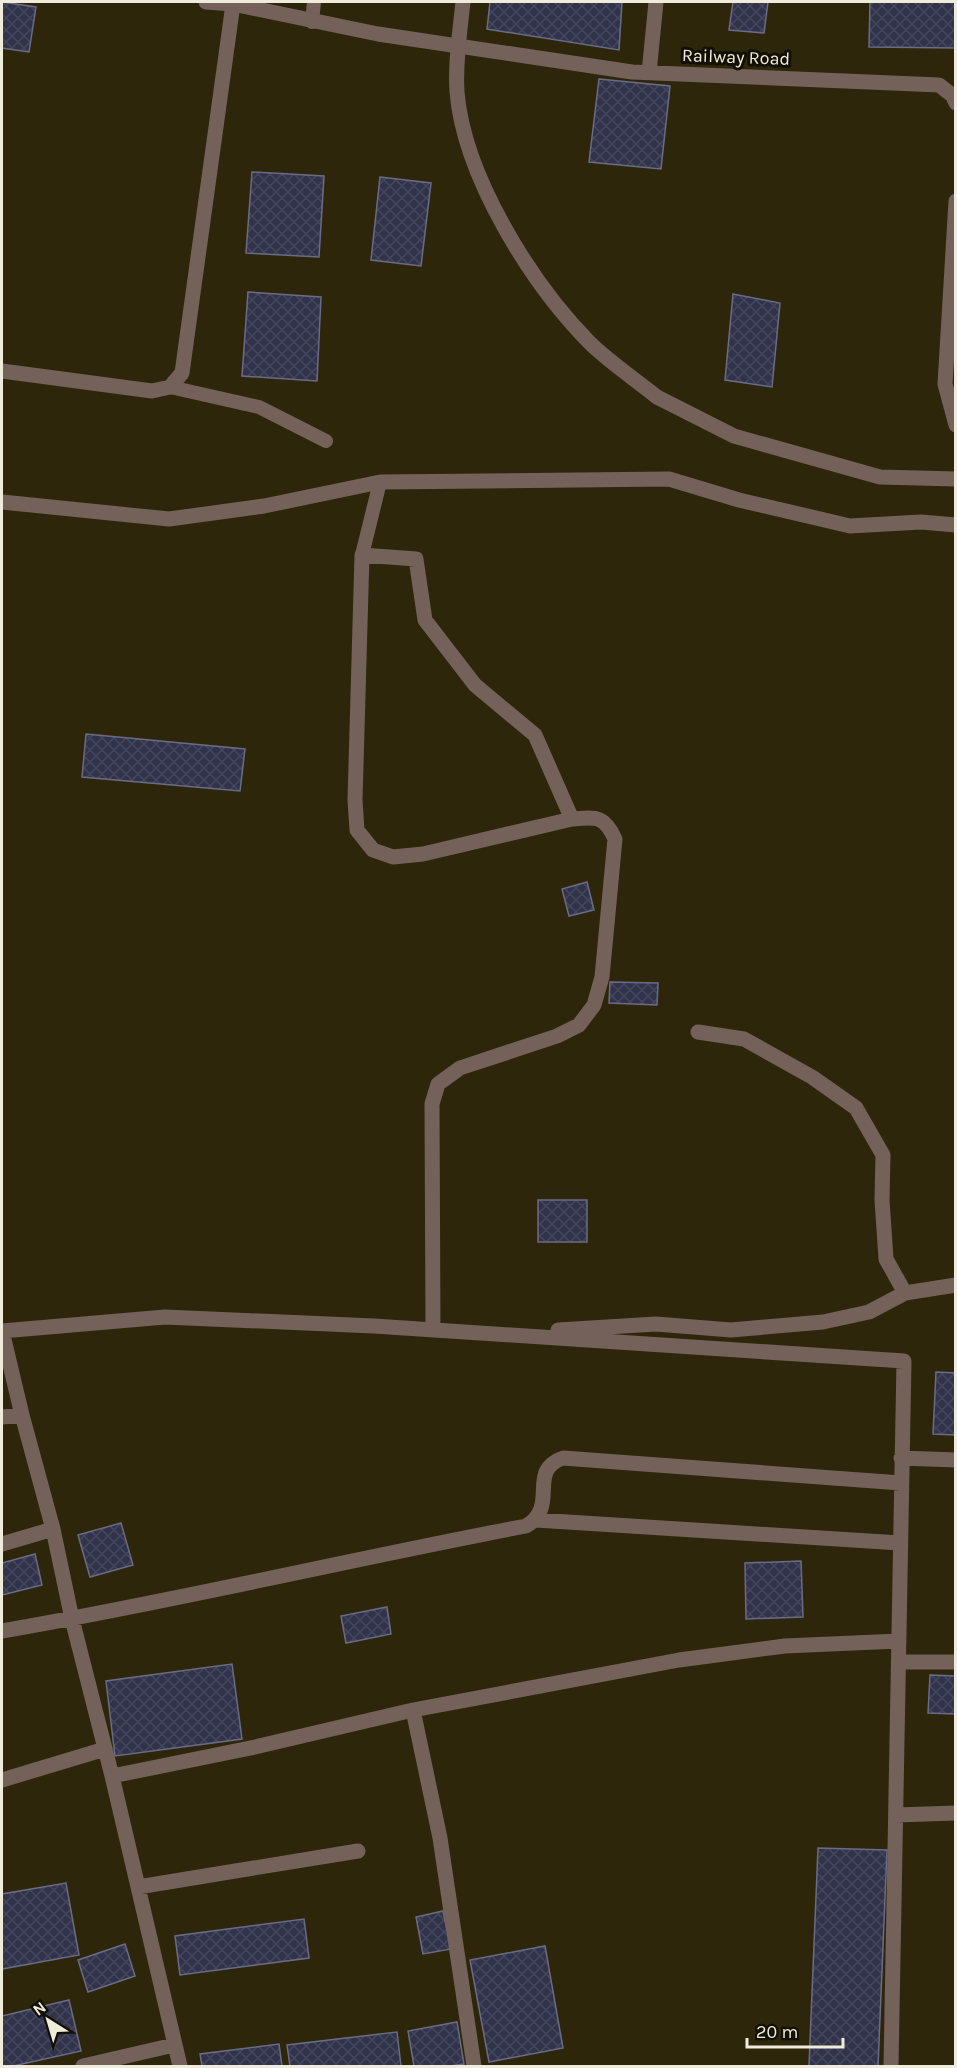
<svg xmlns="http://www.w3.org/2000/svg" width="957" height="2068" font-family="Karla,sans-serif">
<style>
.building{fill:url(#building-cross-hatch);stroke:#6a6c87;stroke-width:1.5}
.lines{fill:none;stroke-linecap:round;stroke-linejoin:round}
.service{stroke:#74615a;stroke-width:14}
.minor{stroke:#74615a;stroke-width:15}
.tertiary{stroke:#74615a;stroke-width:15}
.tertiary-bridge{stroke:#74615a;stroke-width:15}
.labels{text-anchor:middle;stroke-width:6;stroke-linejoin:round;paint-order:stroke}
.street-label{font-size:18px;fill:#f0ecdc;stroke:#120f05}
</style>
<defs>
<pattern id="building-cross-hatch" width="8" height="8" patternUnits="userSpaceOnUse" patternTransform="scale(1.5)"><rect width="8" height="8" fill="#31334b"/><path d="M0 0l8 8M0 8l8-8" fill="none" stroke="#45475c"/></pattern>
</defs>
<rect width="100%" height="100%" fill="#2d260b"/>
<path class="building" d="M2,2l34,5 -7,45 -27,-4z
M490,2h132l-3,48 -132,-21z
M733,2h35l-4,31 -35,-3z
M870,2h86v46l-87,-1z
M599,79l71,7 -9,83 -72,-7z
M252,172l72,4 -5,81 -73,-4z
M380,177l51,6 -10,83 -50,-6z
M248,292l73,5 -4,84 -75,-5z
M733,294l47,9 -8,84 -47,-7z
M86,734l159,15 -5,42 -158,-14z
M587,882l7,28 -25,6 -7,-27z
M610,982l48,1 -1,22 -48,-2z
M538,1200h49v42h-49z
M936,1372l20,1v62l-23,-1z
M121,1523l12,42 -43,12 -12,-42z
M35,1554l7,31 -40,10v-32z
M801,1561l2,56 -57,2 -1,-56z
M387,1607l4,27 -45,9 -5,-27z
M232,1664l10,75 -127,17 -9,-75z
M930,1675l26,1v38l-28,-1z
M818,1848l69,2 -9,216h-69z
M66,1883l13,72 -77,14v-75z
M443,1911l8,38 -28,5 -7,-37z
M304,1919l5,39 -129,17 -5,-39z
M125,1944l10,32 -47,16 -10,-32z
M545,1946l18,102 -74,14 -19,-102z
M69,2000l12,51 -68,15h-11v-50z
M457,2022l7,42 -14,2h-36l-6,-35z
M397,2032l4,34h-111l-3,-21z
M279,2044l3,22h-80l-2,-12z"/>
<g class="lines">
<path class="service" d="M312,22l2,-20
M170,387l89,20 67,34
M362,555l18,-73"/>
<path class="minor" d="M206,2l27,2 145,30 254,38 307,13 13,10 4,8
M649,73l7,-71
M956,201l-11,183 11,41
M2,371l150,20 18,-4 12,-14 51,-369
M2,502l167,17 95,-13 116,-24 289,-3 70,21 111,26 71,-4 35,3
M698,1032l46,7 68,38 44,31 27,47 -1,45 4,59 19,34 51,-8
M433,1330l-1,-226 6,-20 22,-16 97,-32 22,-11 15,-20 8,-28 13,-138c-11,-24 -19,-22 -43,-20l-149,35 -30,3 -20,-7 -16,-20 -2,-30 7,-245 54,4 9,61 50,65 60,50 37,84
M558,1330l98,-6 75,6 92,-8 46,-10 36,-19
M2,1331l163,-14 209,9 530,35 -13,705
M2,1331l20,84 31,114 19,90 40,157 68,290
M2,1417l20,-2
M901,1458l55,2
M536,1520l364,23
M2,1544l51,-15
M2,1631c175,-30 349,-72 524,-105 34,-20 0,-55 37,-68l338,25
M899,1662h57
M413,1710l27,128 34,228
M112,1776l143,-29 158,-37 266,-50 106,-14 114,-5
M2,1780l103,-31
M896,1815l60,-2
M138,1887l220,-36
M83,2066l91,-21"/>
<path class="tertiary" d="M657,397l77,39 146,41 76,2"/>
<path class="tertiary-bridge" d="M463,2c-3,29 -8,61 -6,90 7,84 74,191 132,250 20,20 46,37 68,55"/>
</g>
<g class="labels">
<g class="street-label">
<text transform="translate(736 57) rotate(2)" y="6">Railway Road</text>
</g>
</g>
<rect width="957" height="2068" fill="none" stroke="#f0ecdc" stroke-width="6"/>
<g transform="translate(48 2020) rotate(323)" stroke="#120f05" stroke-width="4.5" paint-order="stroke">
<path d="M0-4.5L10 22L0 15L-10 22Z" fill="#f0ecdc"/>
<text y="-9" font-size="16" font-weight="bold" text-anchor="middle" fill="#f0ecdc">N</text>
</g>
<path d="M747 2038v9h96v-9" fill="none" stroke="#f0ecdc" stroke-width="3"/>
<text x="756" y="2038" font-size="18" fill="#f0ecdc" stroke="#120f05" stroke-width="4.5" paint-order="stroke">20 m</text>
</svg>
